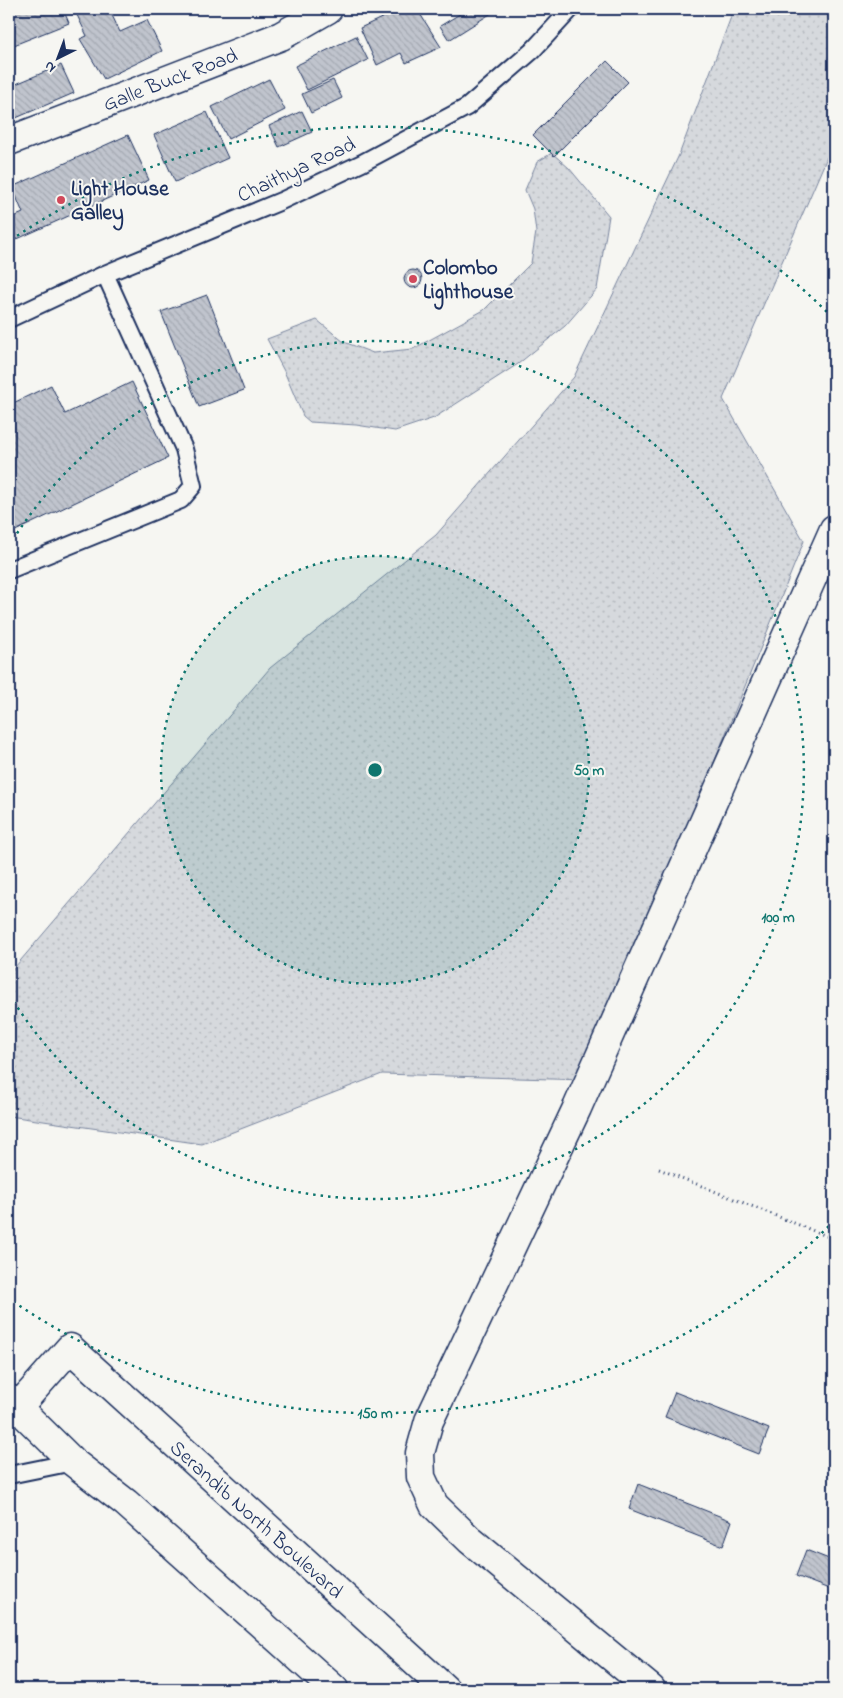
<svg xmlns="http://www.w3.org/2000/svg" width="843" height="1698" font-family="'Indie Flower',sans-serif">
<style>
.green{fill:url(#green-dots);stroke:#78849e}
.building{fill:url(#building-back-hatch);stroke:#1b2f5e}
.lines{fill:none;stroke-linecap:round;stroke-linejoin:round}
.service-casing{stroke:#1b2f5e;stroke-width:20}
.minor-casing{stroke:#1b2f5e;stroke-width:31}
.path{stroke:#1b2f5e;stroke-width:3;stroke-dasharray:1 4;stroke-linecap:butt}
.service{stroke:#f6f6f2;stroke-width:16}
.minor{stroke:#f6f6f2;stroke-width:28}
.ring{fill:none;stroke:#0f766e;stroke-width:2.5;stroke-dasharray:2.5 5}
.poi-dot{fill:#d1495b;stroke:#f6f6f2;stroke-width:2}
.labels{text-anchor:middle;stroke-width:4;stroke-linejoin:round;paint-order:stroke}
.street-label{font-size:21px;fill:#1b2f5e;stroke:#f6f6f2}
.poi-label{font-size:21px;font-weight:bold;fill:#1b2f5e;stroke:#f6f6f2;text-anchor:start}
.centre{fill:#0f766e;stroke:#f6f6f2;stroke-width:2.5}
.ring-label{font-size:15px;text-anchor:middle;font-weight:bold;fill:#0f766e;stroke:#f6f6f2;stroke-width:4;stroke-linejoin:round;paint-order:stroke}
</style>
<defs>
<pattern id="green-dots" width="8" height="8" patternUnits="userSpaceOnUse" patternTransform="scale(1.25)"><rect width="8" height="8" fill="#d6d9dd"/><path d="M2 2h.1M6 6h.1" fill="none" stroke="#b7bbc0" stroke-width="1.8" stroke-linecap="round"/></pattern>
<pattern id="building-back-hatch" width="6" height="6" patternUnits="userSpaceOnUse" patternTransform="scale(1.25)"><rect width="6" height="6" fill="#c0c4cd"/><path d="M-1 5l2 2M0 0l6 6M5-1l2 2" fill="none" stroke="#a4a9b2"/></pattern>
</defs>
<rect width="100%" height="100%" fill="#f6f6f2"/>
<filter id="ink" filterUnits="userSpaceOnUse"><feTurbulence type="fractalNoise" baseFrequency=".02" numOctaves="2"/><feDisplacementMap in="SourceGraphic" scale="10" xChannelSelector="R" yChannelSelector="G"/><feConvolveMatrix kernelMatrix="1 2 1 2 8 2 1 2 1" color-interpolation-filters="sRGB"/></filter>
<g filter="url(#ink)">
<path class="green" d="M734,9h100v132l-111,258 81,142 -219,539 -203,-6 -180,70 -193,-28v-142l261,-306 166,-133 138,-158 105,-222z
M552,153l17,15 40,48 -12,73 -32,37 -47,38 -84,54 -39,13 -39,-6 -46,-3 -7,-6 -19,-45 -17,-32 50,-19 27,22 29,11 40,-4 71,-39 47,-47 5,-31 -3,-23 -8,-19 12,-28z"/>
<path class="building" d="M9,9h54l6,14 -60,24z
M90,9h19l11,23 27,-12 15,31 -58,28 -24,-40 7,-3 -10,-21z
M401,9h16l24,38 -35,16 -5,-10 -24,12 -17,-37z
M461,9h37l-49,31 -9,-14 23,-14z
M356,36l12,24 -61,30 -12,-24z
M607,61l21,21 -74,74 -21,-21z
M61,65l13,28 -65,28v-34z
M269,79l16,31 -57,29 -16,-32z
M333,80l9,18 -31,15 -9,-19z
M302,111l10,21 -33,15 -10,-21z
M207,112l21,46 -53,24 -21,-47z
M128,135l21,45 -134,60 -6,-13v-8l14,-6 -11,-26z
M404 279a9 9 0 1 1 18 0a9 9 0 1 1-18 0Z
M207,295l37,95 -45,17 -38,-95z
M132,382l36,76 -159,76v-129l42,-20 14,29z
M675,1392l94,37 -10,25 -94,-37z
M638,1484l94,37 -9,25 -94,-37z
M806,1550l28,11v30l-38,-15z"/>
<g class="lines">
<defs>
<path id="service" d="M9,319l96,-45 176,-73 81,-38 105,-56 65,-56 39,-42
M9,570l172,-70 12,-14 -9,-37 -79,-175
M9,1475l64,-13"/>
<path id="minor" d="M9,141l272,-105 47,-27
M9,1399l64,63 53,41 208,186
M18,1407l52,-59 375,341
M651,1689l-181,-149 -36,-35 -13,-28 -1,-24 9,-32 148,-313 257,-579"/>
</defs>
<use href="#service" class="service-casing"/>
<use href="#minor" class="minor-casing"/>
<path class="path" d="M659,1169l175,70"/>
<use href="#service" class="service"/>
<use href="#minor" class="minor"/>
</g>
</g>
<circle cx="375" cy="770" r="214" fill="#0f766e" fill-opacity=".12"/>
<g class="ring">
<circle cx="375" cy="770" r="214"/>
<path d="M9 546A429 429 0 1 1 9 994"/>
<path d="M834 1221A643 643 0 0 1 11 1300M11 240A643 643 0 0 1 834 319"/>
</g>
<g class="poi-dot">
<circle cx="61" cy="200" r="5"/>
<circle cx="413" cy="279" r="5"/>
</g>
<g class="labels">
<g class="street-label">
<text transform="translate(170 79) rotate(-21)" y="7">Galle Buck Road</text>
<text transform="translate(296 169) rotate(-25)" y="7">Chaithya Road</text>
<text transform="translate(257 1519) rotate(42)" y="7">Serandib North Boulevard</text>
</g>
<g class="poi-label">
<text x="71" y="195">Light House<tspan x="71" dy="24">Galley</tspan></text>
<text x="423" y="274">Colombo<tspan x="423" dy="24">Lighthouse</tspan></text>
</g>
</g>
<circle cx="375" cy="770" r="8" class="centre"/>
<g class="ring-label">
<text x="589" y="775">50 m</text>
<text x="778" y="922">100 m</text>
<text x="375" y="1418">150 m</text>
</g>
<rect width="843" height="1698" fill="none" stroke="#f6f6f2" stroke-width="30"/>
<rect x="15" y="15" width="813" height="1668" fill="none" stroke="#1b2f5e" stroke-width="2" filter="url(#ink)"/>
<g transform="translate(58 58) rotate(222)" stroke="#f6f6f2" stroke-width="4" paint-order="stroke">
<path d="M0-4L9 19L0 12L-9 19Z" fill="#1b2f5e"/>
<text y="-8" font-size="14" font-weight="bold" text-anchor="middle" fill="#1b2f5e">N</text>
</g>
</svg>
